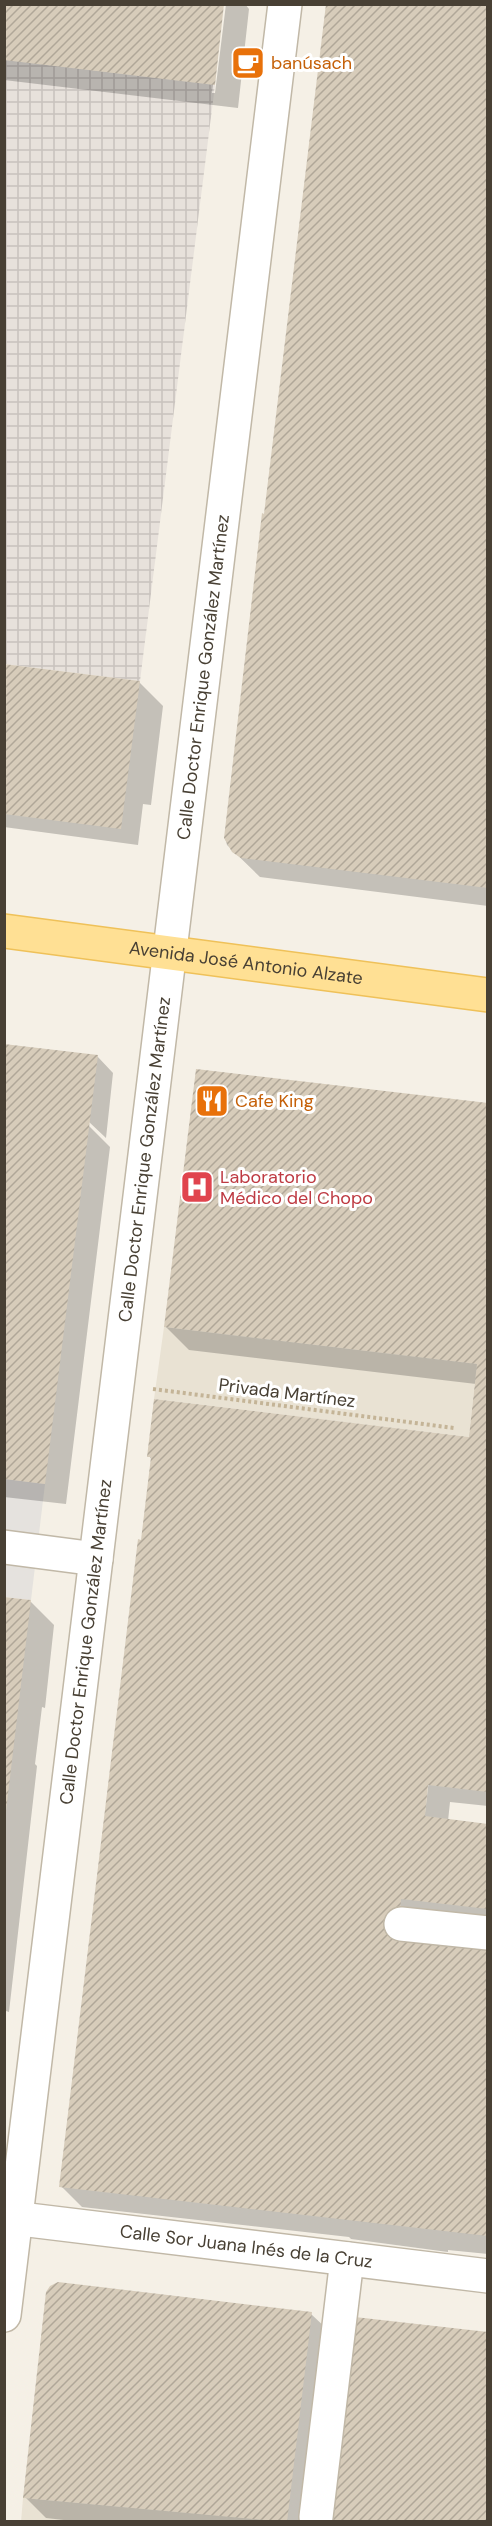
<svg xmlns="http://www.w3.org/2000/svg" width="492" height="2526" font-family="'DM Sans',sans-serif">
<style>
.residential{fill:#e9e2d3}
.industrial{fill:url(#industrial-grid)}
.parking{fill:#e5e2de}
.shadow{fill:#0003;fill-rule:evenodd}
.building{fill:url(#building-hatch)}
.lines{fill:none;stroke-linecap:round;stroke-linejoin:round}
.minor-casing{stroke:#c1b8a7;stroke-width:36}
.major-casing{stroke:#efc159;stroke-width:36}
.path{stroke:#c4b497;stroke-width:4;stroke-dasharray:3 3;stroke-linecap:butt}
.minor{stroke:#fff;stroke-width:33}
.major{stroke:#ffe094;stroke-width:33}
.labels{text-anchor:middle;stroke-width:6;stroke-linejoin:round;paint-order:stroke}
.food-label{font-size:18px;fill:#c56008;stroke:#fff;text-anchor:start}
.street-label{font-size:18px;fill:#484034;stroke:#fff}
.health-label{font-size:18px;fill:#be3a42;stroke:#fff;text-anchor:start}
</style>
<defs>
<pattern id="industrial-grid" width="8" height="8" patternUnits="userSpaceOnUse" patternTransform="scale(1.5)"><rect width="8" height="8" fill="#e7e1db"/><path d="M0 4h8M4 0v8" fill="none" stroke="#c8c2bd"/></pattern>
<pattern id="building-hatch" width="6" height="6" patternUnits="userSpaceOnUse" patternTransform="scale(1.5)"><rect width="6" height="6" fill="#d7ccba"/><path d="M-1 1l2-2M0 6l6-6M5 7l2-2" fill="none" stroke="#b0a798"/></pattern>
</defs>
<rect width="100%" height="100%" fill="#f5f0e6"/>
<path class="residential" d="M164,1327l313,37 -8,73 -315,-38z
M23,2498l255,23 -257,1z"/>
<path class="industrial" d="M5,60l210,25 -75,596 -135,-17z"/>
<path class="parking" d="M5,1479l40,5 -14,116 -26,-3z"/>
<path class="shadow" d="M4,4h219l-11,89h3l11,-89h19l4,5 -11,99 -234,-28z
M488,4v902l-228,-29 -33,-32 -2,-7 40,-323z
M4,665l135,17 24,24 -12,99 -8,-1 -5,41 -134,-18z
M4,1045l93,11 16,17 -7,65 -18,-17v4l22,22 -44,357 -62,-7z
M488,1105v701l-38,-4 -2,19 40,4v429l-40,-4v2l-97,-13 -2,-2 -267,-30 -21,-21 91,-726 -3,-4 320,-17 7,-55 -287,-34 -24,-24zM429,1753h3l-14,120z
M4,1599l27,3 23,23 -9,83 -3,-1 -7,57 2,2 -28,246 -3,-1 -2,12z
M311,2314l17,16 -23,192h-224l-35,-4 -21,-21z"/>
<path class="building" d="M4,4h220l-9,81 -211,-25z
M326,4h162v884l-247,-30 -9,-6 -8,-14 38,-325 2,1z
M4,664l136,17 -19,148 -117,-15z
M4,1044l94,11 -53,429 -41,-5z
M196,1069l292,34v689l-60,-7 -3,31 63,8v85l-87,-10 -3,39 90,11v287l-429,-49 79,-648 3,1 10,-83h-4l7,-58 315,38 8,-73 -313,-37z
M4,1597l27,3 -25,211h-2z
M58,2282l254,30 -25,210 -264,-24 23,-206 4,-6z
M346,2316l142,16v190h-169z"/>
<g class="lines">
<defs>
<g id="minor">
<path d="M4,1547l92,12"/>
<path d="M401,1924l87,9"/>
<path id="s1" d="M4,2217l484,59"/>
<path id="s2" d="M4,2315l281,-2311"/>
<path d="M316,2517l31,-258"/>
</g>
<g id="major">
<path id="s3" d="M4,931l484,64"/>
</g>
</defs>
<use href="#minor" class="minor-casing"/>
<use href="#major" class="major-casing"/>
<path class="path" d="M153,1389l301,39"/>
<use href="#minor" class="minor"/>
<use href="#major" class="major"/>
</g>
<defs>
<symbol id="cafe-square" viewBox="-11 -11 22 22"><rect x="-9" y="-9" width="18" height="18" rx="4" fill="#e8710a" stroke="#fff"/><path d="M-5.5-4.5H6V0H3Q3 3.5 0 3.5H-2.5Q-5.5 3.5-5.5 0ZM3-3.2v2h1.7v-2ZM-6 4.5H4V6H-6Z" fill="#fff"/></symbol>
<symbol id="restaurant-square" viewBox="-11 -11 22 22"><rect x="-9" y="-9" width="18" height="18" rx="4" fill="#e8710a" stroke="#fff"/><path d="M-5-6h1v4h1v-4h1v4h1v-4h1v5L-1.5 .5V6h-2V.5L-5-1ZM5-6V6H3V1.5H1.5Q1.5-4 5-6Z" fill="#fff"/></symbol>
<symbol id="hospital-square" viewBox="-11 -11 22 22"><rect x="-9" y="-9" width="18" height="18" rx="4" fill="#e0444e" stroke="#fff"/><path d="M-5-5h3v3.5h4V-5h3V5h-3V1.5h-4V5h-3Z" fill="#fff"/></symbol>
</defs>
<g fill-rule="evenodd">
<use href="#cafe-square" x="229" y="44" width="38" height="38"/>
<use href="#restaurant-square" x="193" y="1082" width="38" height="38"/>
<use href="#hospital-square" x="178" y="1168" width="38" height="38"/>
</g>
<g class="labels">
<g class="food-label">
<text x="271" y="69">banúsach</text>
<text x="235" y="1107">Cafe King</text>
</g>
<g class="street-label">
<text dy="6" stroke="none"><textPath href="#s2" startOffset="1650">Calle Doctor Enrique González Martínez</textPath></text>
<text dy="6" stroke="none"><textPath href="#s3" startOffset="244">Avenida José Antonio Alzate</textPath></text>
<text dy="6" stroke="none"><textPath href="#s2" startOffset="1164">Calle Doctor Enrique González Martínez</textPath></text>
<text transform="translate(287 1393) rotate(7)" y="6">Privada Martínez</text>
<text dy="6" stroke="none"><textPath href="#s2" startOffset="678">Calle Doctor Enrique González Martínez</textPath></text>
<text dy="6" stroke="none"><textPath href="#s1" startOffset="244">Calle Sor Juana Inés de la Cruz</textPath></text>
</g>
<g class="health-label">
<text x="220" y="1183">Laboratorio<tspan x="220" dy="21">Médico del Chopo</tspan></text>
</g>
</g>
<rect width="492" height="2526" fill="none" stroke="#484034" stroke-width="12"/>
</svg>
